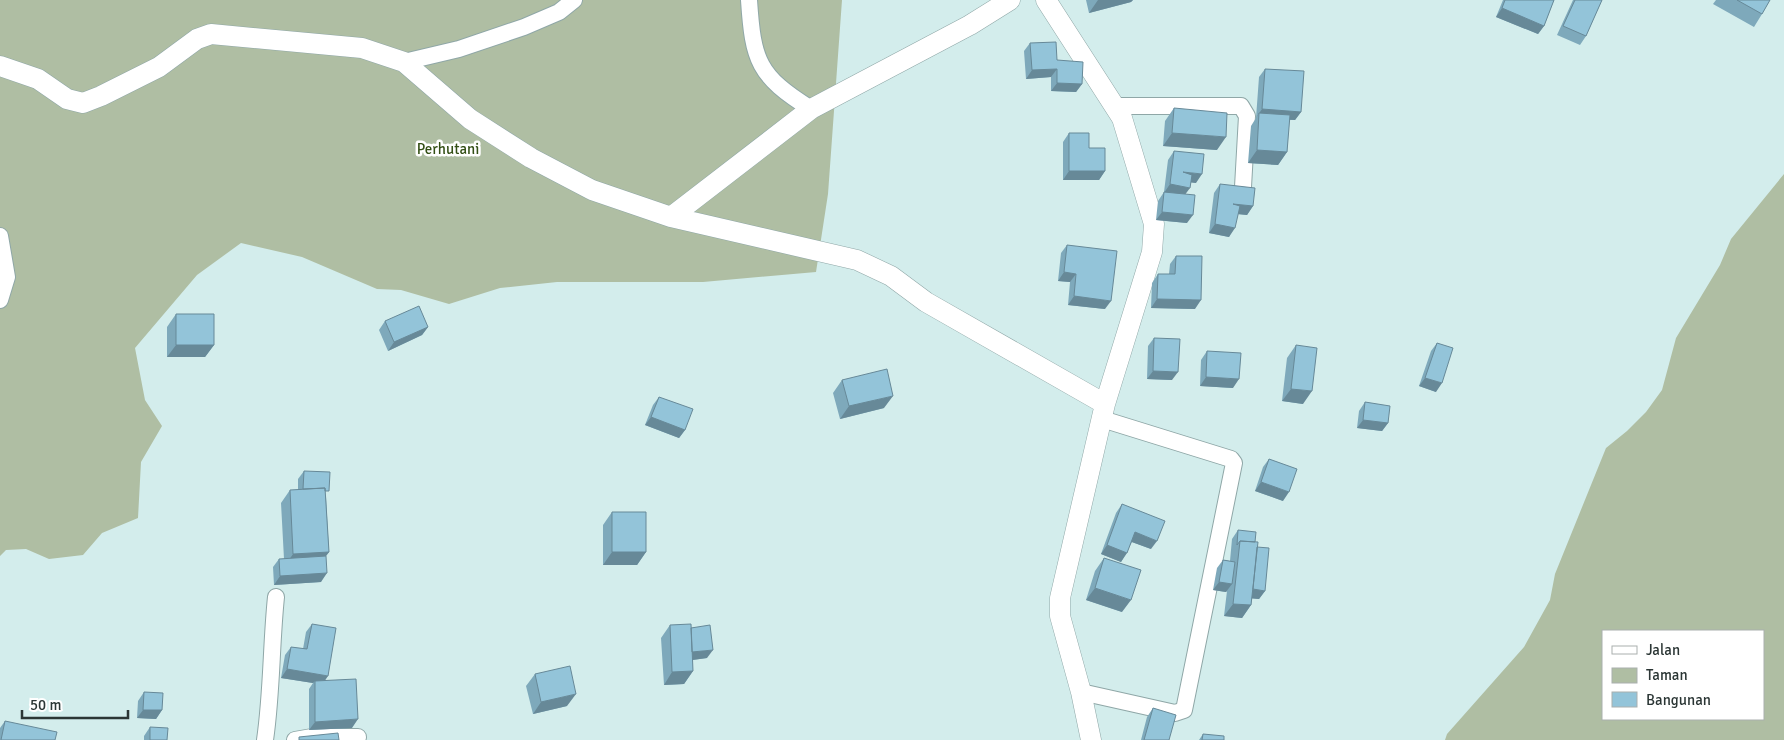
<svg xmlns="http://www.w3.org/2000/svg" width="1784" height="740" font-family="Signika,sans-serif">
<style>
.green{fill:#afbea3;fill-rule:evenodd}
.lines{fill:none;stroke-linecap:round;stroke-linejoin:round}
.minor-casing{stroke:#8fa7a7;stroke-width:18}
.tertiary-casing{stroke:#8fa7a7;stroke-width:21}
.minor{stroke:#fff;stroke-width:16}
.tertiary{stroke:#fff;stroke-width:20}
.wall{fill:#7ea9bb}
.shaded-wall{fill:#678998}
.building{fill:#93c4d9;stroke:#678998}
.labels{text-anchor:middle;stroke-width:5;stroke-linejoin:round;paint-order:stroke}
.park-label{font-size:15px;fill:#334f15;stroke:#fff}
</style>
<rect width="100%" height="100%" fill="#d3edec"/>
<path class="green" d="M0,0h842l-14,194 -12,78 -113,10h-146l-57,6 -51,16 -48,-14 -24,-1 -75,-32 -61,-14 -44,32 -62,73 10,52 17,26 -21,36 -3,56 -36,15 -19,22 -34,4 -23,-10 -20,1 -6,6z
M1784,174v566h-339l2,-6 77,-87 26,-47 5,-26 51,-126 21,-17 19,-19 16,-22 14,-52 44,-73 11,-26zM1763,631v88h-160v-88z"/>
<g class="lines">
<defs>
<path id="minor" d="M749,0c4,61 9,76 62,109
M404,62l55,-13 65,-22 35,-15 15,-12
M1116,106h125l6,10 -4,71
M0,236l7,41 -7,23
M1081,692l94,21 9,-3 50,-247 -3,-4 -129,-40
M265,740c7,-48 6,-95 11,-143
M295,740l17,-3h46"/>
<path id="tertiary" d="M1046,0l76,118 32,106 -2,28 -47,152 -45,194v18l21,76 10,48
M0,66l38,13 29,20 16,4 18,-7 58,-29 38,-28 14,-5 151,14 42,14 66,57 61,39 61,32 79,27 186,43 34,16 35,26 179,102
M671,217l140,-108 159,-84 40,-25"/>
</defs>
<use href="#minor" class="minor-casing"/>
<use href="#tertiary" class="tertiary-casing"/>
<use href="#minor" class="minor"/>
<use href="#tertiary" class="tertiary"/>
</g>
<path class="wall" d="M1086,0h47l-2,2 -42,11z
M1503,0h51l-10,26 -6,8 -42,-17z
M1573,0h29l-16,36 -6,9 -23,-10z
M1716,0h54l-8,14 -8,13 -41,-23z
M1030,43l27,17 25,24 -6,8 -25,-1v-14l-25,2 -2,-28z
M1265,69l36,43 -6,8h-6l-2,32 -9,13 -30,-2 3,-37 5,-8 3,-41z
M1174,108l43,42 -54,-4 2,-25z
M1069,133l20,15 16,23 -6,9h-36v-38z
M1174,151l22,32 -5,-1 -6,12 2,29 -31,-3 2,-19 6,-9 4,-32z
M1220,184l33,22 -6,9 -9,-1 -9,23 -20,-4 5,-40z
M1067,245l38,64 -37,-4 2,-23 -12,-1 3,-28z
M1176,256l19,53 -44,-1 1,-25 6,-9h11l1,-10z
M176,314l38,31 -9,12h-38v-30z
M385,321l43,6 -6,8 -34,16 -9,-21z
M1154,338l18,42 -25,-1 1,-33z
M1437,343l-1,49 -17,-6 12,-35z
M1296,345l7,59 -21,-3 5,-43z
M1207,351l26,37 -33,-2 1,-26z
M842,380l42,28 -44,11 -7,-26z
M659,397l26,33 -6,8 -34,-13 8,-20z
M1365,402l23,21 -6,8 -25,-3 2,-17z
M1269,459l14,42 -28,-10 8,-24z
M304,471l22,26 3,55 -3,4 -5,26 -47,3 -1,-18 6,-8h5l-3,-56 9,-13h8v-11z
M1122,504l29,45 -19,-7 -11,20 -20,-8 15,-41z
M612,512l34,40 -9,13h-34v-40z
M1238,530l17,12 2,5 8,44 -6,8 -7,-1 -1,7 -9,13 -18,-2 3,-25 -1,1 -13,-2 4,-22 6,-8 7,1 2,-22z
M1104,558l18,54 -36,-12 9,-29z
M312,624l13,56 27,48 -43,2v-41l4,-6 -32,-5 4,-23 6,-8 12,2 3,-17z
M670,625l21,3 16,30 -15,2 1,11 -9,13 -20,1 -3,-47z
M535,674l32,32 -34,8 -7,-28z
M144,692l18,18 -6,9 -19,-1 1,-17z
M1153,708l16,32h-28l6,-23z
M5,721l50,19h-55v-12z
M150,727l17,13h-23v-4z
M1203,734l21,6h-25z"/>
<path class="shaded-wall" d="M1098,0h35l-2,2 -42,11z
M1502,8l42,18 -6,8 -42,-17z
M1057,69l-6,8 -25,2 6,-9z
M1057,83l25,1 -6,8 -25,-1z
M1262,109l39,3 -6,8 -36,-2v-5l-3,5z
M1172,133l54,4 -9,13 -54,-4z
M1257,150l30,2 -9,13 -30,-2z
M1069,171h36l-6,9h-36z
M1183,172l19,2 -6,9 -19,-2z
M1170,184l20,4 -6,8 -20,-3z
M1233,204l20,2 -6,9 -20,-2z
M1162,212l31,3 -6,8 -31,-3z
M1215,224l20,4 -6,9 -20,-4z
M1064,272l12,2 -6,8 -12,-1z
M1074,296l37,5 -6,8 -37,-4z
M1157,299l44,1 -6,9 -44,-1z
M428,327l-6,8 -34,16 6,-9z
M176,345h38l-9,12h-38z
M1153,371l25,1 -6,8 -25,-1z
M1206,377l33,2 -6,9 -33,-2z
M1425,378l17,5 -6,9 -17,-6z
M1291,389l21,2 -9,13 -21,-3z
M893,396l-9,12 -44,11 9,-13z
M651,417l34,13 -6,8 -34,-13z
M1363,420l25,3 -6,8 -25,-3z
M1261,482l28,10 -6,9 -28,-10z
M1135,532l22,9 -6,8 -22,-8z
M1107,545l20,8 -6,9 -20,-8z
M329,552l-9,12 -35,2 8,-12z
M612,552h34l-9,13h-34z
M327,573l-6,9 -47,3 6,-9z
M1219,582l13,2 -6,8 -13,-2z
M1095,588l36,12 -9,12 -36,-12z
M1251,589l14,2 -6,8 -14,-1z
M1233,604l18,1 -9,13 -18,-2z
M713,650l-6,8 -22,3 6,-9z
M287,669l41,7 -6,9 -7,-4 -2,2 -32,-5z
M693,671l-9,13 -20,1 8,-13z
M576,694l-9,12 -34,8 8,-12z
M143,710h19l-6,9 -19,-1z
M358,719l-6,9 -43,2 6,-8z"/>
<path class="building" d="M1505,0h49l-10,26 -42,-18z
M1575,0h27l-16,36 -23,-10z
M1737,0h33l-8,14z
M1056,42l1,18 26,2 -1,22 -25,-1v-14l-25,1 -2,-27z
M1265,69l39,2 -3,41 -39,-3z
M1174,108l53,5 -1,24 -54,-4z
M1259,113l31,2 -3,37 -30,-2z
M1069,133h20v15h16v23h-36z
M1174,151l30,3 -2,20 -19,-2 9,3 -2,13 -20,-4z
M1220,184l35,4 -2,18 -20,-2 7,2 -5,22 -20,-4z
M1164,192l31,3 -2,20 -31,-3z
M1067,245l50,6 -6,50 -37,-5 2,-22 -12,-2z
M1176,256h26l-1,44 -44,-1 1,-25h17z
M419,306l9,21 -34,15 -9,-21z
M176,314h38v31h-38z
M1154,338l26,1 -2,33 -25,-1z
M1437,343l16,5 -11,35 -17,-5z
M1296,345l21,3 -5,43 -21,-2z
M1207,351l34,2 -2,26 -33,-2z
M887,369l6,27 -44,10 -7,-26z
M659,397l34,12 -8,21 -34,-13z
M1365,402l25,4 -2,17 -25,-3z
M1269,459l28,10 -8,23 -28,-10z
M304,471l26,1 -1,19h-4v-3l-22,1z
M325,488l4,64 -36,2 -3,-64z
M1122,504l43,17 -8,20 -22,-9 -8,21 -20,-8z
M612,512h34v40h-34z
M1238,530l18,2 -1,10 -15,-1 -3,4z
M1240,541l18,1 -7,63 -18,-1z
M1257,547l12,1 -4,43 -12,-2z
M326,556l1,17 -47,3 -1,-17z
M1104,558l37,12 -10,30 -36,-12z
M1223,560l12,2 -3,22 -13,-2z
M312,624l24,4 -8,48 -41,-7 4,-22 16,2z
M691,624l2,47 -21,1 -2,-47z
M710,625l3,25 -21,2 -1,-24z
M570,666l6,28 -35,8 -6,-28z
M356,679l2,40 -43,3v-41z
M144,692l19,1 -1,17h-19z
M1153,708l23,7 -7,25h-25z
M5,721l52,11 -2,8h-54z
M150,727l18,1 -1,12h-17z
M338,733l1,7h-40v-3z
M1203,734l21,2v4h-22z"/>
<g class="labels">
<g class="park-label">
<text x="448" y="154">Perhutani</text>
</g>
</g>
<rect x="1602" y="630" width="162" height="90" fill="#ffffff" stroke="#aaafae"/>
<rect x="1612" y="646" width="25" height="8" fill="#ffffff" stroke="#aaafae"/>
<text x="1646" y="655" font-size="15" fill="#2b3635">Jalan</text>
<rect x="1612" y="668" width="25" height="15" fill="#afbea3" stroke="#aaafae"/>
<text x="1646" y="680" font-size="15" fill="#2b3635">Taman</text>
<rect x="1612" y="692" width="25" height="15" fill="#93c4d9" stroke="#aaafae"/>
<text x="1646" y="705" font-size="15" fill="#2b3635">Bangunan</text>
<path d="M22 710v8h106v-8" fill="none" stroke="#2b3635" stroke-width="2.5"/>
<text x="30" y="710" font-size="15" fill="#2b3635" stroke="#ffffff" stroke-width="4" paint-order="stroke">50 m</text>
</svg>
